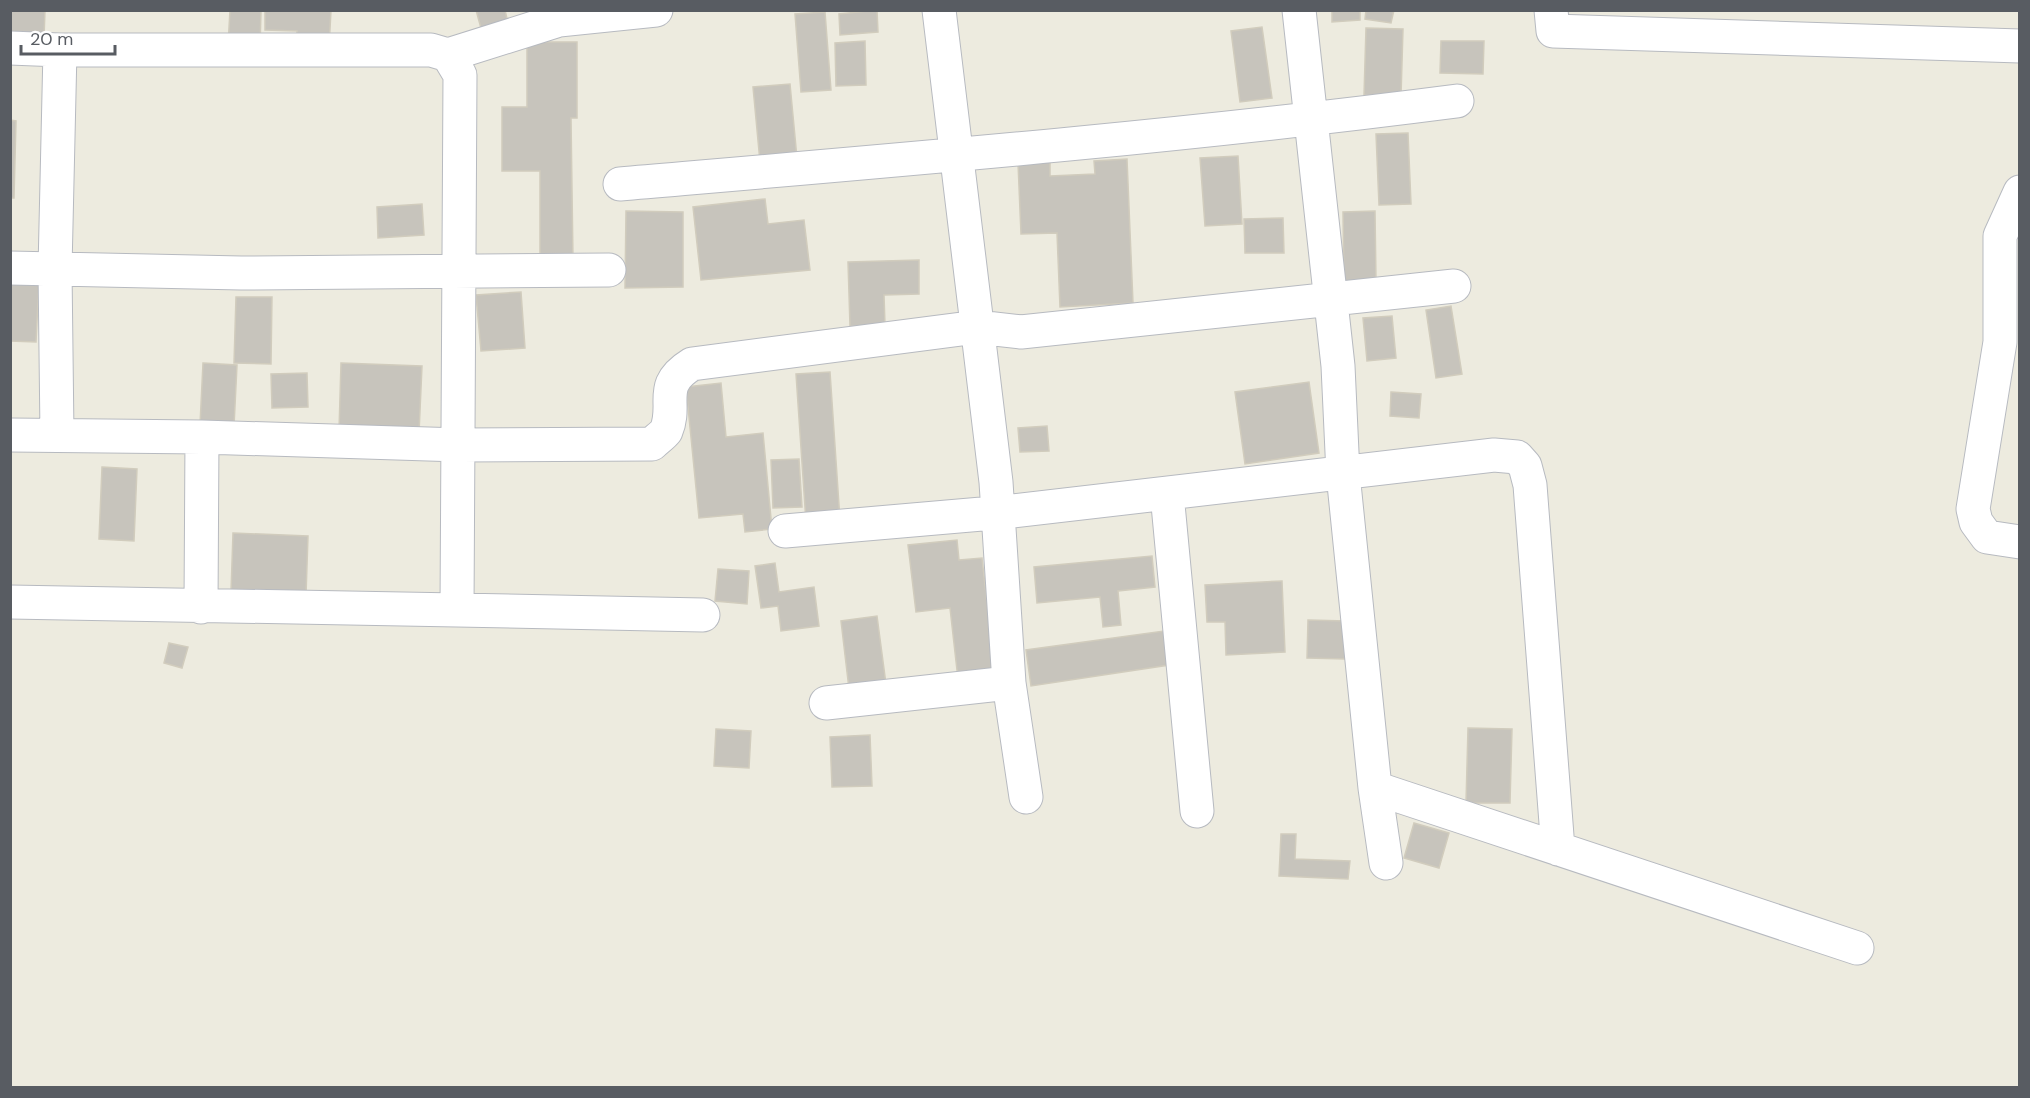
<svg xmlns="http://www.w3.org/2000/svg" width="2030" height="1098" font-family="'DM Sans',sans-serif">
<style>
.building{fill:#c7c4bc;stroke:#d1ccbd;stroke-width:1.5}
.lines{fill:none;stroke-linecap:round;stroke-linejoin:round}
.minor-casing{stroke:#b7bac0;stroke-width:35}
.minor{stroke:#fff;stroke-width:33}
</style>
<rect width="100%" height="100%" fill="#edebdf"/>
<path class="building" d="M10,10h35l-1,28 -34,-2z
M230,10h31l-1,38 -32,-2z
M265,10h66l-2,38 -33,-2 1,-15 -32,-1z
M476,10h29l5,22 -26,7z
M877,10l1,22 -38,3 -1,-21z
M1332,10h28v10l-28,2z
M1366,10h28l-3,13 -26,-4z
M825,12l6,78 -30,2 -6,-78z
M1262,27l10,71 -32,4 -9,-71z
M1366,28l37,1 -2,67 -37,-1z
M865,41l1,44 -30,1 -1,-43z
M1441,41h43l-1,33 -43,-1z
M527,42h50v76h-6l2,142 -33,1v-90h-38v-64h25z
M790,84l7,74 -37,4 -7,-75z
M10,120l6,1 -2,77h-4z
M1408,133l3,71 -32,1 -3,-71z
M1238,156l4,68 -37,2 -5,-68z
M1127,159l6,144 -73,4 -3,-74 -36,1 -3,-71 32,-1v14l45,-2 -1,-13z
M765,199l3,25 36,-4 6,50 -109,10 -8,-73z
M422,204l2,31 -46,3 -1,-31z
M626,211l57,1v75l-58,1z
M1375,211l1,70h-32l-1,-69z
M1283,218l1,35h-39l-1,-34z
M919,260v34l-35,1 1,30 -35,1 -2,-64z
M10,280l29,1 -3,61 -26,-1z
M521,292l4,56 -44,3 -5,-56z
M236,297h36l-1,67 -37,-1z
M1451,306l11,68 -26,4 -10,-68z
M1392,316l4,42 -29,3 -4,-43z
M203,363l34,2 -3,61 -34,-1z
M341,363l81,3 -3,67 -80,-2z
M830,372l10,148 -34,2 -10,-148z
M307,373l1,34 -36,1 -1,-34z
M1309,382l10,71 -74,11 -10,-72z
M721,383l5,54 37,-4 9,96 -27,3 -2,-18 -44,4 -13,-131z
M1391,392l30,2 -2,24 -29,-2z
M1047,426l2,25 -29,1 -2,-24z
M799,459l3,48 -29,1 -2,-48z
M102,467l35,2 -3,72 -35,-2z
M233,533l75,3 -2,59 -75,-3z
M957,540l2,20 23,-2 13,117 -37,4 -8,-71 -34,4 -8,-67z
M1152,556l3,31 -37,4 3,34 -18,2 -3,-30 -63,6 -3,-36z
M775,563l4,29 35,-5 5,39 -38,5 -3,-25 -17,2 -6,-42z
M718,569l31,2 -2,33 -32,-3z
M1282,581l3,71 -59,3 -1,-33h-18l-2,-37z
M877,616l9,68 -37,5 -8,-68z
M1308,620l38,1 -1,38 -38,-1z
M1164,631l5,34 -138,21 -5,-36z
M169,643l19,4 -6,21 -18,-5z
M1468,728l44,1 -2,74h-44z
M716,729l35,2 -2,37 -35,-2z
M870,735l2,51 -40,1 -2,-50z
M1414,823l35,10 -10,35 -35,-10z
M1281,834h15l-1,25 55,2 -2,18 -69,-3z"/>
<g class="lines">
<defs>
<path id="minor" d="M939,10l57,472 13,201 17,114
M1299,10l39,356 5,108 32,314 11,75
M1551,10l2,21 467,15
M10,48l50,2
M448,55l111,-35 97,-10
M620,184c279,-24 559,-47 837,-83
M2020,192l-20,44v106l-27,167 3,13 11,15 33,5
M10,268l231,5 368,-3
M10,435l192,2 258,8 192,-1c4,-4 11,-9 14,-13 12,-28 -10,-45 26,-67l285,-37 44,5 433,-46
M1167,494l30,317
M785,531l220,-19 489,-57 23,2 8,9 5,19 28,364
M10,602l447,8 3,-535 -12,-20 -17,-5h-371l-5,219 2,166
M201,607l1,-170
M457,610l246,5
M826,703l183,-20
M1375,788l482,160"/>
</defs>
<use href="#minor" class="minor-casing"/>
<use href="#minor" class="minor"/>
</g>
<rect width="2030" height="1098" fill="none" stroke="#585c62" stroke-width="24"/>
<path d="M21 45v9h94v-9" fill="none" stroke="#585c62" stroke-width="3"/>
<text x="30" y="45" font-size="18" fill="#585c62" stroke="#ffffff" stroke-width="4.5" paint-order="stroke">20 m</text>
</svg>
